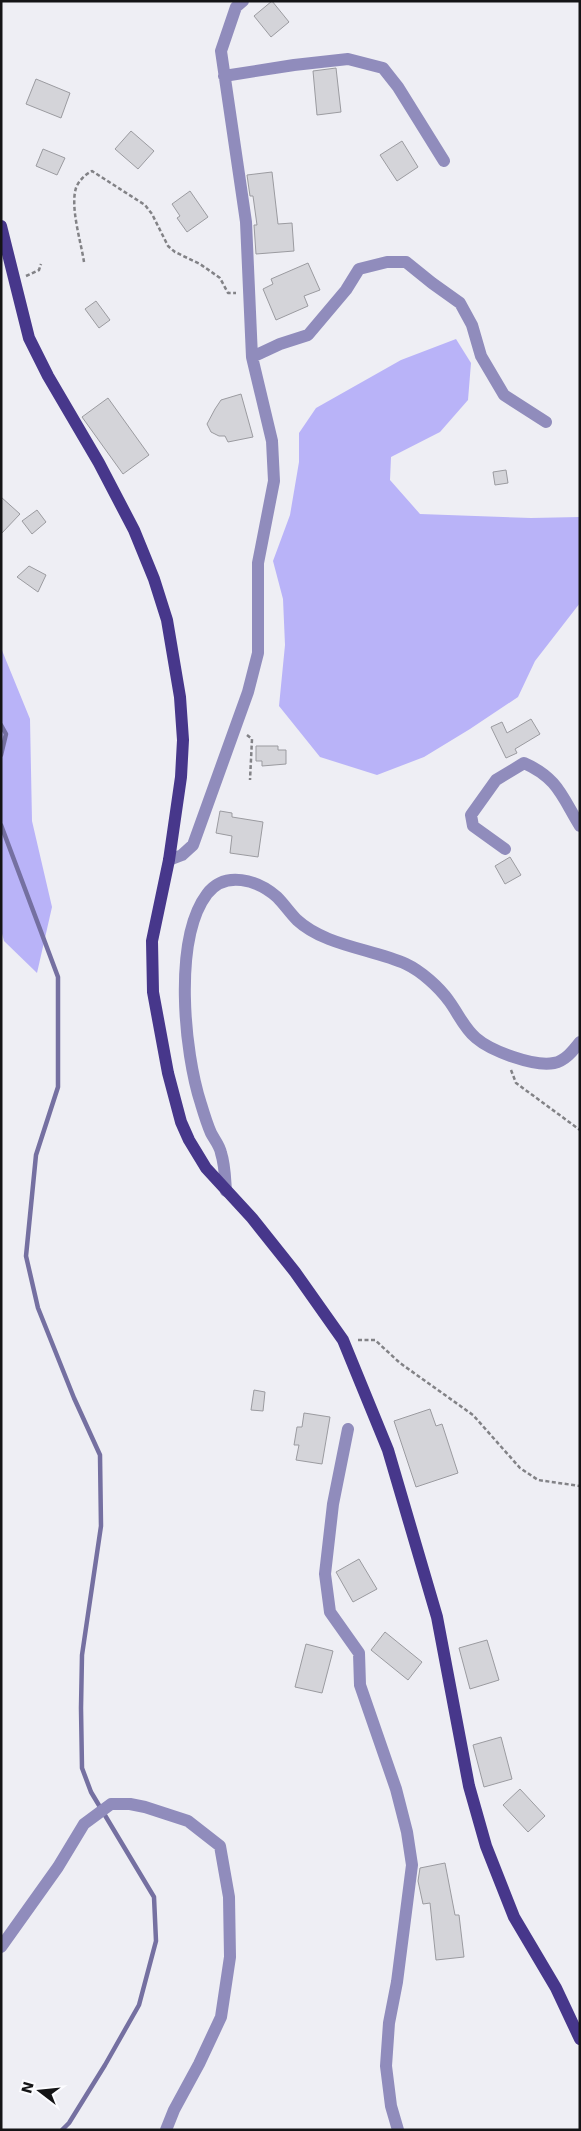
<svg xmlns="http://www.w3.org/2000/svg" width="581" height="2131" font-family="'DejaVu Sans',sans-serif">
<style>
.forest{fill:#b9b3f8}
.lines{fill:none;stroke-linecap:round;stroke-linejoin:round}
.stream{stroke:#7570a1;stroke-width:4.5}
.building{fill:#d4d4d9;stroke:#9b9ba0}
.path{stroke:#828286;stroke-width:2.5;stroke-dasharray:4 2.5;stroke-linecap:butt}
.minor{stroke:#908cbc;stroke-width:12}
.major{stroke:#47378b;stroke-width:12}
</style>
<rect width="100%" height="100%" fill="#eeeef4"/>
<path class="forest" d="M456,339l15,24 -3,37 -28,32 -49,25 -1,23 30,34 111,4 49,-1v86l-45,58 -17,36 -48,32 -46,28 -47,18 -57,-18 -41,-51 6,-61 -2,-46 -10,-38 17,-46 9,-53v-29l17,-25 85,-48z
M1,648l29,71 2,102 20,86 -15,66 -33,-32 -3,-11z"/>
<g class="lines">
<path class="stream" d="M1,725l5,9 -5,21
M1,825l57,152v110l-22,68 -10,101 12,52 36,90 26,57 1,71 -19,129 -1,53 1,60 9,24 63,105 2,44 -17,64 -34,60 -36,58 -7,7"/>
</g>
<path class="building" d="M272,1l17,21 -18,15 -17,-21z
M336,68l5,44 -24,3 -4,-44z
M36,79l34,14 -9,25 -35,-14z
M131,131l23,20 -16,18 -23,-20z
M402,141l16,26 -21,14 -17,-26z
M43,149l22,9 -8,17 -21,-9z
M272,172l6,52 14,-1 2,28 -38,3 -2,-29h3l-4,-29h-3l-3,-21z
M190,191l18,26 -21,15 -10,-14 3,-2 -8,-12z
M308,263l12,27 -16,6 4,10 -32,14 -13,-31 10,-5 -2,-5z
M96,301l14,19 -11,8 -14,-19z
M241,394l12,43 -25,5 -3,-6h-6l-8,-4 -4,-8 8,-15 6,-9z
M108,398l41,57 -26,19 -41,-57z
M506,470l2,13 -13,2 -2,-13z
M1,497l19,17 -19,20z
M37,510l9,12 -14,12 -10,-13z
M29,566l17,9 -8,17 -21,-15z
M531,719l9,15 -25,15 2,4 -11,5 -15,-31 11,-5 5,11z
M256,746h22v4h8v14l-24,2v-5h-6z
M220,811l12,2v4l31,5 -5,35 -28,-4 2,-17 -16,-3z
M510,857l11,18 -16,9 -10,-18z
M254,1390l11,2 -2,19 -12,-1z
M430,1409l6,17 6,-2 16,49 -42,14 -22,-66z
M304,1413l26,4 -8,47 -26,-4 3,-15h-5l3,-18h5z
M359,1559l18,30 -24,13 -17,-30z
M385,1632l37,30 -14,18 -37,-30z
M487,1640l12,40 -29,9 -11,-41z
M306,1644l27,7 -11,42 -27,-6z
M501,1737l11,42 -28,8 -11,-42z
M520,1789l25,27 -17,16 -25,-27z
M445,1863l10,52h4l5,42 -28,3 -6,-57 -7,1 -5,-23 2,-13z"/>
<g class="lines">
<path class="path" d="M84,262c-3,-20 -14,-55 -8,-74 3,-8 10,-14 16,-17l53,34 7,9 16,32 7,6 25,12 20,14 8,15h8
M26,276l13,-6 2,-6
M247,735l5,4 -2,41
M511,1070l5,13 64,47
M358,1340h17l25,23 73,52 47,53 18,12 42,6"/>
<path class="minor" d="M224,76l70,-11 54,-6 35,9 15,19 46,74
M252,357l28,-13 28,-9 38,-45 13,-21 28,-7h19l26,21 28,20 12,22 9,31 23,39 42,27
M505,849l-32,-23 -2,-11 25,-35 28,-17c34,15 38,34 56,63
M169,860l13,-5 11,-10 55,-153 10,-39v-90l16,-82 -2,-40 -20,-84 -6,-135 -25,-171 15,-44 7,-6
M226,1191c-1,-13 -1,-26 -5,-38 -1,-7 -7,-14 -10,-20 -4,-9 -7,-19 -10,-29 -17,-52 -28,-165 6,-210 18,-24 51,-14 70,3 7,7 13,16 20,23 28,26 76,29 109,44 15,7 33,23 43,37 9,12 15,27 27,37 15,13 58,29 78,25 11,-2 19,-12 26,-21
M348,1429l-15,75 -8,70 5,38 29,41 1,32 36,104 11,43 5,33 -15,117 -8,41 -3,43 5,40 7,24
M1,1947l57,-80 26,-43 27,-20h19l15,3 43,14 32,25 9,51 1,60 -9,60 -22,47 -25,46 -8,20"/>
<path class="major" d="M1,226l28,112 19,38 51,87 35,67 20,49 13,41 13,77 3,43 -2,37 -12,83 -17,81 1,51 15,81 13,49 8,18 17,28 46,50 43,54 48,68 45,110 49,167 32,169 17,60 28,71 42,71 24,51"/>
</g>
<rect width="581" height="2131" fill="none" stroke="#141416" stroke-width="5"/>
<g transform="translate(40 2091) rotate(286)" stroke="#fcfcff" stroke-width="4" paint-order="stroke">
<path d="M0-4L9 19L0 12L-9 19Z" fill="#141416"/>
<text y="-8" font-size="14" font-weight="bold" text-anchor="middle" fill="#141416">N</text>
</g>
</svg>
